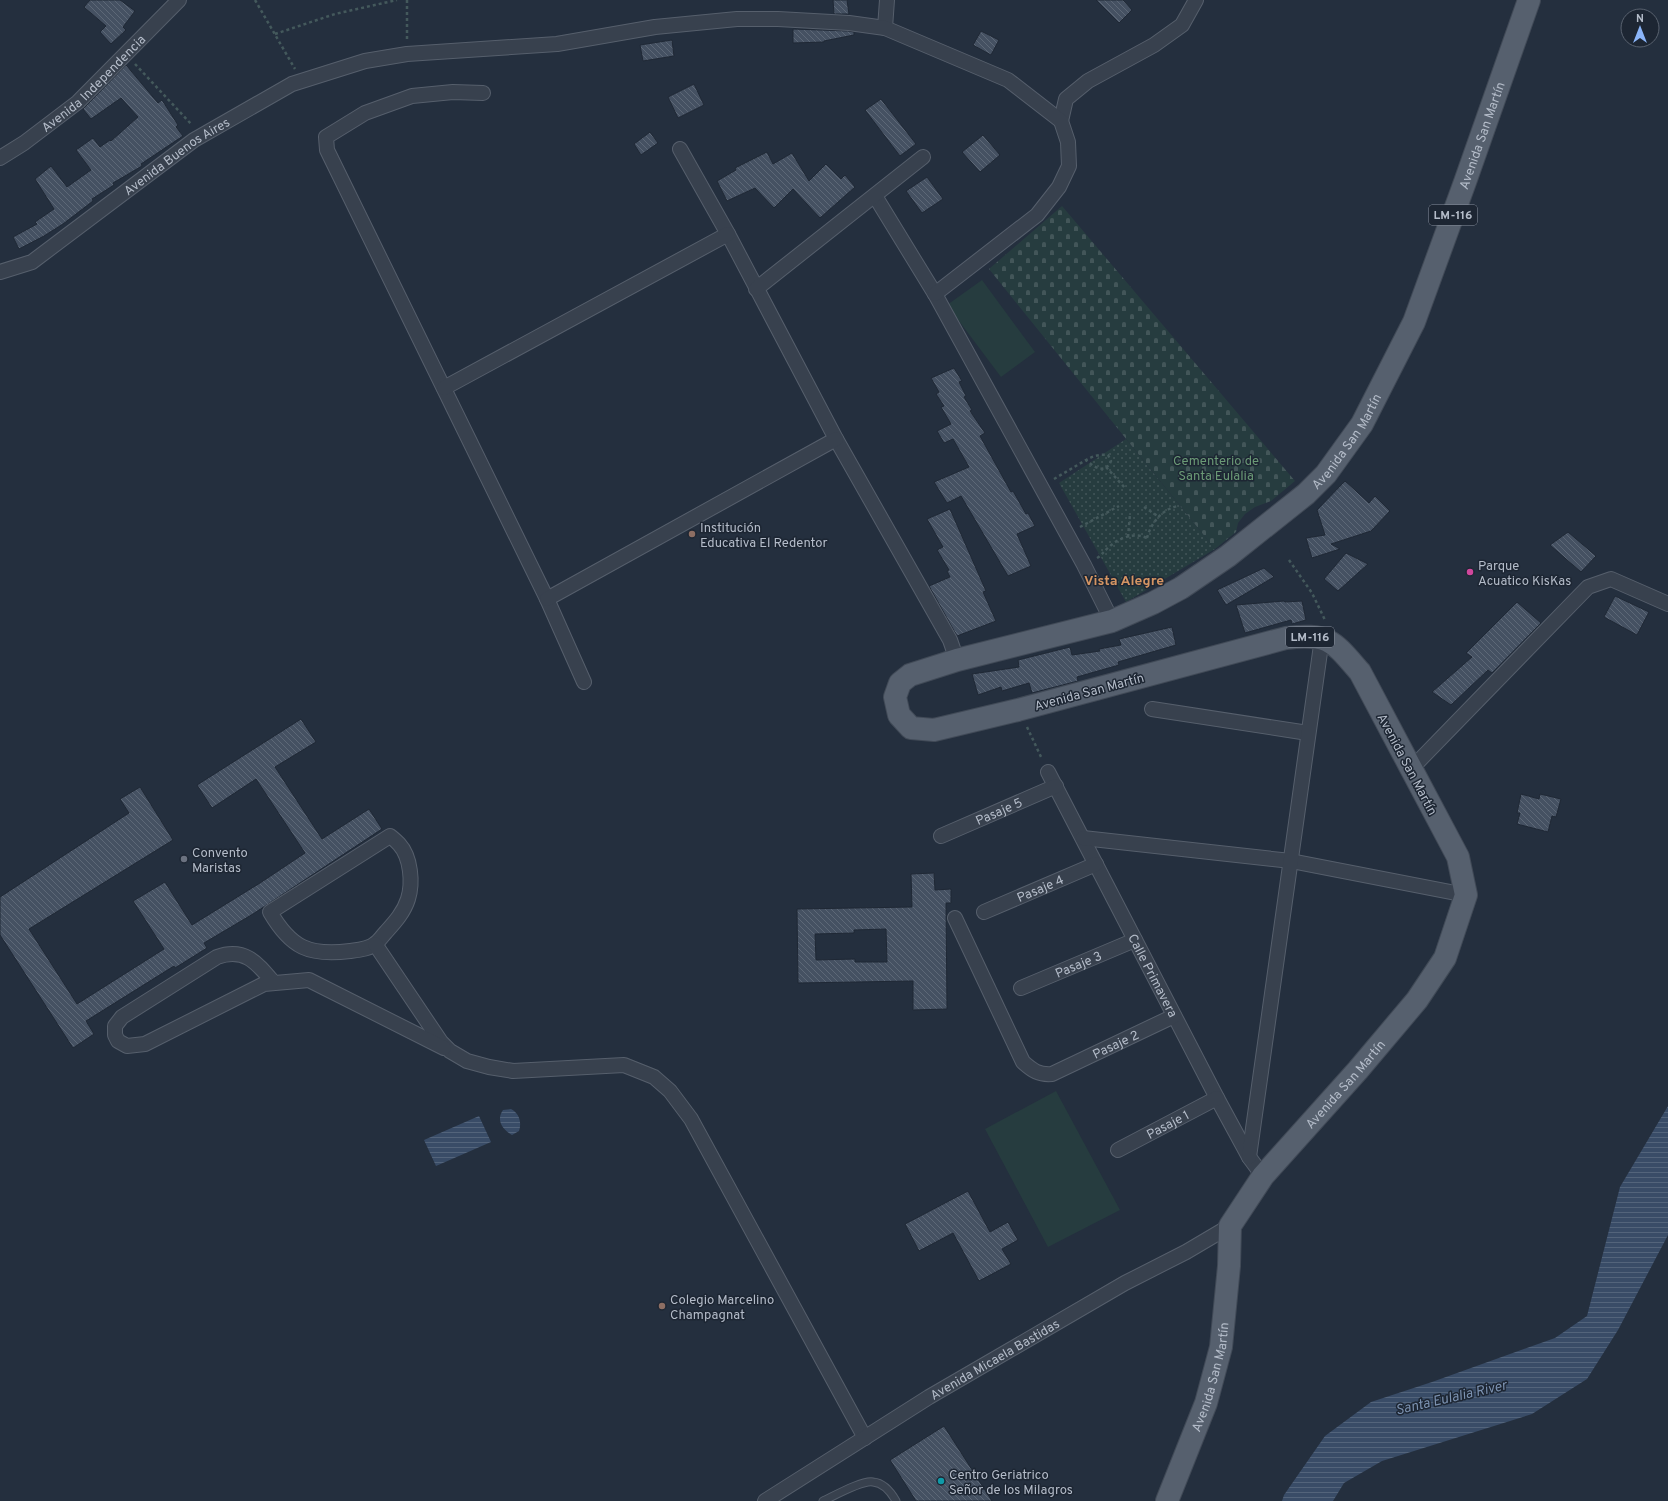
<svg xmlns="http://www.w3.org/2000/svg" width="1668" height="1501" font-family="Overpass,sans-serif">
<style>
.green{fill:url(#green-dots)}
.cemetery{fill:url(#cemetery-stones)}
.pitch{fill:#263c3f}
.water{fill:url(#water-rules)}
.building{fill:url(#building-back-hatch);stroke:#1f2835;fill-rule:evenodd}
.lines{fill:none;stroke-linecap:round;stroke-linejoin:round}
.service-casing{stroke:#565f6c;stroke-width:9}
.minor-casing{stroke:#565f6c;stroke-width:16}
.primary-casing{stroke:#414a57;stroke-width:24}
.path{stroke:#44595c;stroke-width:2.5;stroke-dasharray:3 3;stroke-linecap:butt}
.service{stroke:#38414e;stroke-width:7}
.minor{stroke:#38414e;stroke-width:14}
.primary{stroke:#56606e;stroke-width:22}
.education-dot{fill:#8d6e63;stroke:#1d2633;stroke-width:1.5}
.hotel-dot{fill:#d1479c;stroke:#1d2633;stroke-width:1.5}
.worship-dot{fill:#6b7280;stroke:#1d2633;stroke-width:1.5}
.culture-dot{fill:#0f9aa8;stroke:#1d2633;stroke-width:1.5}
.labels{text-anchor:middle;stroke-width:3;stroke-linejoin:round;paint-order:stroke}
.shield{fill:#1d2633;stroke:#878f9c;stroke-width:1}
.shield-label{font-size:12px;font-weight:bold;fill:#b4bcc9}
.street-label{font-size:13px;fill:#b4bcc9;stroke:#1d2633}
.park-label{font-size:13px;fill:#6b9a76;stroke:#1d2633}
.poi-label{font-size:13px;fill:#b4bcc9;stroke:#1d2633;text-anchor:start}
.neighbourhood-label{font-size:14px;font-weight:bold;fill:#d59563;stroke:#1d2633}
.water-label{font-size:14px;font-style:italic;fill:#7c92b1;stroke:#1d2633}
</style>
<defs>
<pattern id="green-dots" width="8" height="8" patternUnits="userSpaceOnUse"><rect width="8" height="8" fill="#263c3f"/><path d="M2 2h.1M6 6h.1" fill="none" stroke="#435659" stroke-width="1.8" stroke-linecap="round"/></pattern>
<pattern id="cemetery-stones" width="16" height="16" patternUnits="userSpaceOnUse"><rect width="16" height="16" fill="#263c3f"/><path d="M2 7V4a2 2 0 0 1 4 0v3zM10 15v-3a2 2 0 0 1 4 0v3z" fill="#435659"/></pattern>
<pattern id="water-rules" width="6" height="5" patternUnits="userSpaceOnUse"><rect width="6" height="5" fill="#394c67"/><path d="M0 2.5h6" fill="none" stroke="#53647b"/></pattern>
<pattern id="building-back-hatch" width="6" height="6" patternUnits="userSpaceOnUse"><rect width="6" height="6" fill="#455162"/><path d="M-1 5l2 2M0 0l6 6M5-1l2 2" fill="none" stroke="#5d6877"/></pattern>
</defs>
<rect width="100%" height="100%" fill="#242f3e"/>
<path class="green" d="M1126,439l89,110 -89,53 -67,-119z"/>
<path class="cemetery" d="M1062,206l233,275 -24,20 -16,6 -10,7 -7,9 -2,9 -21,17 -226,-280z"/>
<path class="pitch" d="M982,280l53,72 -34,25 -54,-72z
M1056,1091l64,119 -72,37 -63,-118z"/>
<path class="water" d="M1668,1106v129l-50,95 -31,49 -55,35 -150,47 -38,22 -11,18h-51l2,-6 41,-59 46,-34 61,-20 123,-44 32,-22 33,-129z
M511,1109c8,4 11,13 8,22l-7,4c-10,-6 -16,-15 -9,-25z
M479,1116l12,26 -55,24 -12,-26z"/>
<path class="building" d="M90,0h30l15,11 -12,16 3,3 -15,14 -11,-12 6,-6 -22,-19z
M833,0h14l2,14h-15z
M1096,0h27l9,10 -13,13z
M793,29l55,2 6,1v3l-30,6v1l-31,1z
M981,31l18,9 -8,15 -18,-10z
M672,40l2,16 -31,5 -3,-16z
M126,65l32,38 4,-3 16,25 -2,2 7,9 -42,28 1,2 -29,17 1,2 -22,14 1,2 -30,23 -19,12 -25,13 -6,-12 24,-13 -2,-2 19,-13 -19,-30 16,-13 16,21 24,-17 -15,-20 17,-12 7,9 10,-7 1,1 27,-24 -17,-19 -30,21 -8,-10z
M694,84l10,21 -26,13 -10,-21z
M881,99l35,45 -16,12 -35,-46z
M650,132l8,11 -17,12 -7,-11z
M983,135l17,20 -20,17 -18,-20z
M767,152l6,12 19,-11 17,28 17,-17 15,15 4,-4 10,12 -35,31 -27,-29 -19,19 -19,-20 -28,13 -10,-20 19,-11 -1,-2z
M927,177l16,22 -21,14 -16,-22z
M954,368l8,13 -3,1 7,14 -2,1 8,13 -2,1 15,22 -5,3 31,56 2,-1 13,23 2,-1 7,13 -18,8 14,32 -23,10 -47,-80 -14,7 -13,-21 35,-15 -16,-28 -9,4 -7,-12 14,-7 -10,-17 3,-1 -8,-12 3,-2 -8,-14z
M1345,481l24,22 6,-7 15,15 -19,20 -40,13 9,5 -28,9 -6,-20 19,-3 -8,-25z
M950,509l36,82 -3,1 13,29 -39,15 -28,-50 21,-9 -3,-6 2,-1 -12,-20 6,-3 -16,-28z
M1568,532l28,24 -15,16 -31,-27z
M1346,553l22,11 -30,27 -14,-12z
M1264,568l10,9 -48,28 -9,-15z
M1615,596l34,16 -12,23 -33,-18z
M1284,601l1,1 17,-1 4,19 -14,4 -1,-4 -46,13 -9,-28z
M1517,602l24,21 -49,50 -4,-3 -37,35 -19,-13 40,-35 -6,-4z
M1172,627l4,18 -58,17 1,3 -42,12 1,4 -46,12 -3,-10 -27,8 -1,-4 -23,8 -6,-21 47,-7 -1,-7 52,-13 2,8 28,-4 -1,-2 22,-4 -2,-6z
M301,719l15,23 -41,25 47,72 47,-30 13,20 -129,85 -49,29 3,5 -32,20 -1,-2 -88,55 8,13 -21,14 -73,-113v-38l129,-84 -9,-14 20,-12 33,53 -144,89 48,75 87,-55 -31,-48 32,-19 27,43 68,-42 45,-30 -49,-74 -44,29 -15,-23z
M1521,794l18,5 1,-5 21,5 -5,18 -4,-1 -4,16 -31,-8 3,-11h-3z
M934,873l1,17 16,-1v14h-5l1,106 -34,1v-29l-115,2 -1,-74 115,-2 -1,-33zM886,929l1,33h-32v-3l-39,1 -1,-26 39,-1v-3z
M968,1191l22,41 18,-10 10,18 -16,9 9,15 -32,17 -26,-48 -34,18 -14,-27z
M944,1426l48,75h-76l-26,-41z"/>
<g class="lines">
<defs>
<path id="service" d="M823,1501c11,-5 39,-21 50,-19 11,1 18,10 23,19"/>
<g id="minor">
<path d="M885,28l2,-28"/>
<path d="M483,93l-30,-1 -41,4 -47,17 -39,24 1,13 220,449 37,83"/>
<path d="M1061,121l5,-22 22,-18 66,-36 28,-20 14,-25"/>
<path d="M680,149l48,85 108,205 114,201 7,20"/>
<path id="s1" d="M0,158l24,-15 54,-41 101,-102"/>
<path d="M875,196l60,98 149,271 28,56"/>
<path id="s2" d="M0,272l32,-10 162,-122 98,-56 73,-23 42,-7 150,-10 98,-17 82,-8h41l71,4 36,5 123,52 53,41 7,21 1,24 -10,21 -22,28 -102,79"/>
<path d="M756,289l167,-132"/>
<path d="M444,388l284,-154"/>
<path d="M547,599l289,-160"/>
<path d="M1152,709l156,24"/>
<path d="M1411,769l177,-182 23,-8 57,25"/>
<path id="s3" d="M1048,772l169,326 32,59 14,19"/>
<path d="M390,836c3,2 6,5 9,8 12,13 14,39 9,55 -4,13 -13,23 -22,33 -3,3 -6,8 -10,11 -6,6 -18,7 -26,8 -41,5 -59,-3 -80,-39z"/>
<path id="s4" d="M941,836l115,-50"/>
<path d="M1083,838l208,23 175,34"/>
<path id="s5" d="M984,912l112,-48"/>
<path id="s6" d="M955,918l68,144c10,9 16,13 29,12l122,-58"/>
<path d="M375,944l66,98 9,9 17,10 22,6 24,4 111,-6 30,12 16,14 21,28 174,319"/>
<path d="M274,983c-17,-20 -29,-36 -57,-26l-95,60 -7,9v9l3,6 9,5 18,-2 119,-60 45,-4 135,68"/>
<path id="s7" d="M1021,988l114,-48"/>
<path id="s8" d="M1118,1150l99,-52"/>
<path d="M1249,1157l73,-519"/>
<path id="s9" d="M765,1501l164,-104 196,-114 61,-31 44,-26"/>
</g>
<g id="primary">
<path id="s10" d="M1167,1501l39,-98 15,-56 8,-81 1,-40 33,-50 95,-106 59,-70 28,-42 21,-63 -8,-38 -98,-185c-27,-31 -31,-39 -74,-34l-268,72 -84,20 -23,-2 -12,-13 -4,-18 5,-14 10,-8 47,-15 155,-39 41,-18 28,-15 47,-32 78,-62 20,-20 36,-50 52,-102 51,-140 64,-182"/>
</g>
</defs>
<use href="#service" class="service-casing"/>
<use href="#minor" class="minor-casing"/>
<use href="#primary" class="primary-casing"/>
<path class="path" d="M255,0l40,69
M275,34l60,-20 62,-14
M407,39v-39
M135,64l57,61
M1106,467l19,21
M1054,479l32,-19c7,-4 14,-6 22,-5l3,6c-6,14 -17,6 -25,-1
M1144,507l15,10
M1080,527l39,-21
M1128,537l2,-23
M1147,538c4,-15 15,-29 31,-32
M1097,558c5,-3 7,-7 12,-11 9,-9 28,-16 39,-8
M1289,560l23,33 13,27
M1027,727l15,32"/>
<use href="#service" class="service"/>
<use href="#minor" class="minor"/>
<use href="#primary" class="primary"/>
</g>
<g class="education-dot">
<circle cx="692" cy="534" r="4"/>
<circle cx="662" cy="1306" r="4"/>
</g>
<circle class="hotel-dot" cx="1470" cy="572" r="4"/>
<circle class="worship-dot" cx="184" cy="859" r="4"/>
<circle class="culture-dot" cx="941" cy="1481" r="4"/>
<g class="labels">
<g class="shield">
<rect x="1429" y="205" width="48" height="20" rx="3"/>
<rect x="1286" y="627" width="48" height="20" rx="3"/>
</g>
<g class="shield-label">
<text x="1453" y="219">LM-116</text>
<text x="1310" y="641">LM-116</text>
</g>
<g class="street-label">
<text dy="5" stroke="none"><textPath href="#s1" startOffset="120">Avenida Independencia</textPath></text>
<text dy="5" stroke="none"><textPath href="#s10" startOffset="2327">Avenida San Martín</textPath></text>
<text dy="5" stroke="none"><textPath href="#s2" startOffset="213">Avenida Buenos Aires</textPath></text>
<text dy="5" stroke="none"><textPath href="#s10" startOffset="1991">Avenida San Martín</textPath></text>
<text transform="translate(1089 691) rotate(-15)" y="5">Avenida San Martín</text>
<text transform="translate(1408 764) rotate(62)" y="5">Avenida San Martín</text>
<text dy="5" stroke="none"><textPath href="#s4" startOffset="63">Pasaje 5</textPath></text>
<text dy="5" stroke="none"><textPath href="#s5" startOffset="61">Pasaje 4</textPath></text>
<text dy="5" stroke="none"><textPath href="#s7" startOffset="62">Pasaje 3</textPath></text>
<text dy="5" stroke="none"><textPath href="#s3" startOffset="229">Calle Primavera</textPath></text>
<text dy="5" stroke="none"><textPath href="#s6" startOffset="262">Pasaje 2</textPath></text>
<text dy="5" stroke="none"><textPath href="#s10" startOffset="468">Avenida San Martín</textPath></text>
<text dy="5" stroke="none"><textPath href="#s8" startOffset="56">Pasaje 1</textPath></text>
<text dy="5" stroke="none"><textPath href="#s9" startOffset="270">Avenida Micaela Bastidas</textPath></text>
<text dy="5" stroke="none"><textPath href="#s10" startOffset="132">Avenida San Martín</textPath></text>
</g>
<g class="park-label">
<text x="1216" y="465">Cementerio de<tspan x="1216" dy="15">Santa Eulalia</tspan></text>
</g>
<g class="poi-label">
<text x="700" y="532">Institución<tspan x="700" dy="15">Educativa El Redentor</tspan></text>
<text x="1478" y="570">Parque<tspan x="1478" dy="15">Acuatico KisKas</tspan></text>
<text x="192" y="857">Convento<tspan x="192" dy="15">Maristas</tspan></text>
<text x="670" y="1304">Colegio Marcelino<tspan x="670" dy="15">Champagnat</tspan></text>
<text x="949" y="1479">Centro Geriatrico<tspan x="949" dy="15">Señor de los Milagros</tspan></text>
</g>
<g class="neighbourhood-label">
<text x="1124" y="585">Vista Alegre</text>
</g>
<g class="water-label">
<text transform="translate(1451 1397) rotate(-13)" y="5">Santa Eulalia River</text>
</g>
</g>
<g transform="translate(1640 28)"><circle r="19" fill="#1d2633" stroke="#59626f"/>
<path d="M0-3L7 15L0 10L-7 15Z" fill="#8ab4f8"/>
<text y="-6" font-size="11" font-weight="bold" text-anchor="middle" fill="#b4bcc9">N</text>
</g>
</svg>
